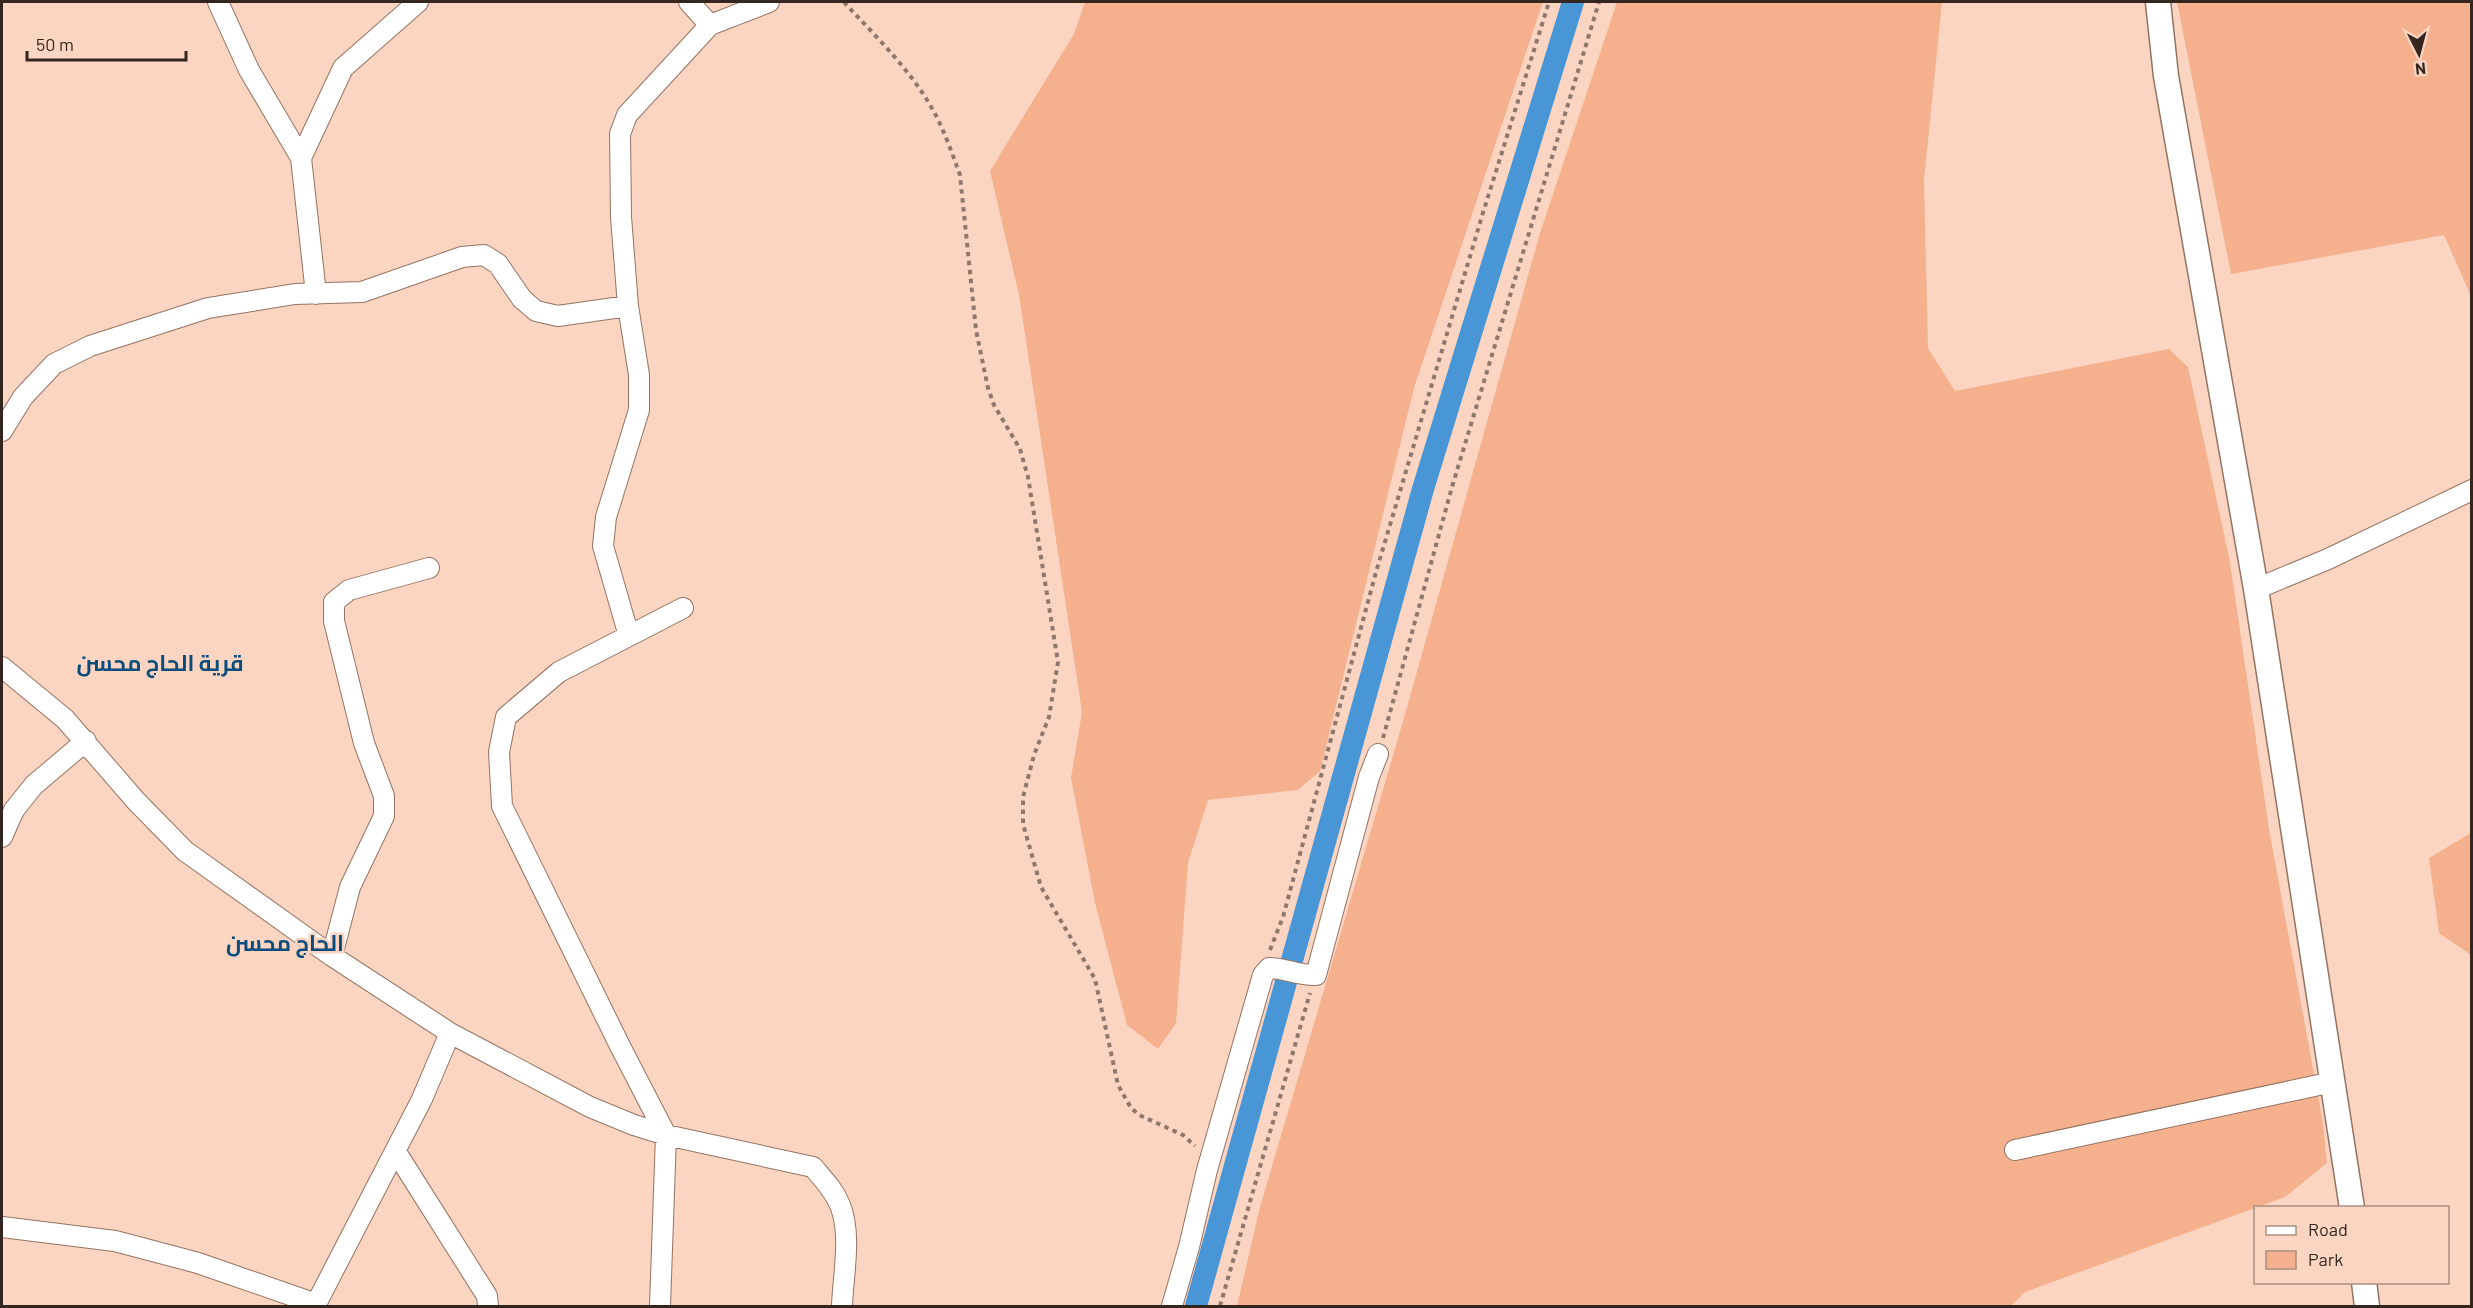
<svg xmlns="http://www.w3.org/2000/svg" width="2473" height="1308" font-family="Barlow,Cairo,sans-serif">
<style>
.green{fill:#f5b08d}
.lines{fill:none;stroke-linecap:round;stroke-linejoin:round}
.canal{stroke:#4896d6;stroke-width:22}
.minor-casing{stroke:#947362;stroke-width:22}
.tertiary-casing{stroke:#947362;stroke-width:27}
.path{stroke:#90776b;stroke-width:4;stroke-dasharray:4.5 4.5;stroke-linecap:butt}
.minor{stroke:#fff;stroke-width:20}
.tertiary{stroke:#fff;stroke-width:24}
.labels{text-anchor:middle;stroke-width:5;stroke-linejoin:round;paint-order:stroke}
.quarter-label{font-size:22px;font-weight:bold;fill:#0a4d7c;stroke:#fbd5c2}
</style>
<rect width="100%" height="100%" fill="#fbd5c2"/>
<path class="green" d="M1085,2h458l-129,386 -94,383 -22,19 -90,10 -20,63 -12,160 -18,26 -31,-24 -32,-122 -24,-125 11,-66 -63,-417 -29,-124 84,-137z
M1617,2h325l-18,178 4,168 27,43 214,-42 19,18 42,195 39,267 54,294 4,40 -42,34 -260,95 -14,14h-774l23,-99 142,-482 138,-492z
M2177,2h294v294l-27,-61 -213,39z
M2471,833v122l-32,-22 -10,-75z"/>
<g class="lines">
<path class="canal" d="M1196,1306l227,-817 150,-487"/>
<defs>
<path id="minor" d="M218,2l31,68 52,88 15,136
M689,2l21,23
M301,158l42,-90 75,-66
M2,431l21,-34 31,-33 36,-18 118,-38 87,-14 67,-2 100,-35 22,-2 14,9 24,35 14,12 22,5 70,-10
M2256,589l72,-30 144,-69
M629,636l-26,-90 3,-29 33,-107v-35l-11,-69 -7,-89 -1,-83 7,-19 83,-90 59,-23
M2,667l63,52 71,82 49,50 147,105 118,77 140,74 44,18 32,10 147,32c10,12 21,23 27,38 12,30 3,70 2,101
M2,837l12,-27 20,-25 52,-44
M332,956l18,-69 34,-71v-20l-20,-53 -30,-122v-19l15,-12 80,-22
M2015,1150l318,-68
M396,1152l91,144 1,10
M2,1227l113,14 83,22 118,41
M315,1306l107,-207 28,-66
M660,1306l6,-171 -46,-89 -118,-240 -3,-54 7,-35 53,-45 124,-64
M1172,1306l17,-59 18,-77 56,-195 6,-7c16,0 31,8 47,7l53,-198 9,-23"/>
<path id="tertiary" d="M2158,2l8,74 90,513 96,619
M2364,1282l3,24"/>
</defs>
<use href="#minor" class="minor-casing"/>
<use href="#tertiary" class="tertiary-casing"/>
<path class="path" d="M844,2c31,34 66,67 89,108 11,20 19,43 27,65l16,155 12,58 6,17 26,44 8,28 30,185 -9,55 -15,38 -11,42v27l18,63 54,92 23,106 13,23 8,7 44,20 12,11
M1383,738l69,-251 147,-485
M1270,950l13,-33 93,-345 106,-356 67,-214
M1220,1306l90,-313"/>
<use href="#minor" class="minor"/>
<use href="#tertiary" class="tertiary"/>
</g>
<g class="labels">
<g class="quarter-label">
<text x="160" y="671">قرية الحاج محسن</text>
<text x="285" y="951">الحاج محسن</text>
</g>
</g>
<rect width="2473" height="1308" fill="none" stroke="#34261f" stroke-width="6"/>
<rect x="2254" y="1206" width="195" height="78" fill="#fbd5c2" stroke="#ab8f81" stroke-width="1.5"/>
<rect x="2266" y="1226" width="30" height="9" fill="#ffffff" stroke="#ab8f81" stroke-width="1.5"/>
<text x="2308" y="1236" font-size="18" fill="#34261f">Road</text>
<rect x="2266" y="1251" width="30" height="18" fill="#f5b08d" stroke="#ab8f81" stroke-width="1.5"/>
<text x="2308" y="1266" font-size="18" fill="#34261f">Park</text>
<g transform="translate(2419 54) rotate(174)" stroke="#fbd5c2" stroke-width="4.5" paint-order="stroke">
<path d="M0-4.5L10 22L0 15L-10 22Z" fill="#34261f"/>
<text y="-9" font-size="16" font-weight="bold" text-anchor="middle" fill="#34261f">N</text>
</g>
<path d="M27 51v9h159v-9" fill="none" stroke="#34261f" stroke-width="3"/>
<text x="36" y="51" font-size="18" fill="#34261f" stroke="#fbd5c2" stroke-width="4.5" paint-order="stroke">50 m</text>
</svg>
